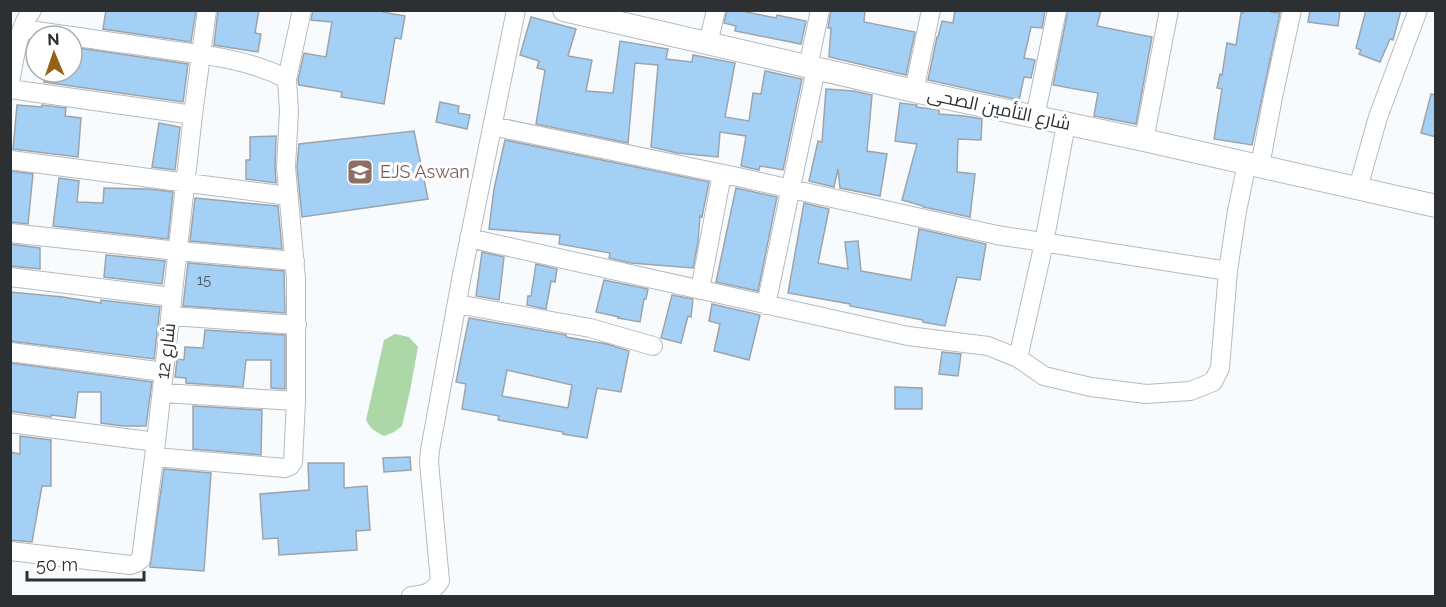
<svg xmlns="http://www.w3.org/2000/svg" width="1446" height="607" font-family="Raleway,Cairo,sans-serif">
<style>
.green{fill:#acd8a7}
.building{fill:#a5d0f5;stroke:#9ca4ab;stroke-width:1.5;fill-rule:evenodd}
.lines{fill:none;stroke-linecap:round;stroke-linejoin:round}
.minor-casing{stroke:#b3bbc3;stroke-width:20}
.tertiary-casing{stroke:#b3bbc3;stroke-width:24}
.minor{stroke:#fff;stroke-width:18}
.tertiary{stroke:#fff;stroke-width:22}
.labels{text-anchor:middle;stroke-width:6;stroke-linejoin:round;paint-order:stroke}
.number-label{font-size:15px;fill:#4b5864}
.street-label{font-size:18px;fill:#2d3033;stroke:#fff}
.education-label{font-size:18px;fill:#785e54;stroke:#fff;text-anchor:start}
</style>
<rect width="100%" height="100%" fill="#f7fbfe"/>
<path class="green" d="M395,334l14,3 9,10 -8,44 -8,35 -8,6 -10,4c-8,-4 -14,-7 -18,-16l18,-80z"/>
<path class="building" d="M106,10h90l-5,32 -88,-13z
M218,10h41l-4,23 6,1 -3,18 -44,-7z
M313,10h71l-1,2 22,4 -4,23 -6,-1 -11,66 -43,-7 1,-5 -43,-7 -1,-5 6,-27 22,4 6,-35 -21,-2z
M727,10h9l40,8 1,-3 29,6 -5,23 -66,-13 1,-5 -12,-3z
M831,10h34l-1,12 51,10 -9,43 -77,-18 2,-29h-3z
M955,10l90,1 -3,17 -11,-1 -7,31 11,2 -4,18 -7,-1 -5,23 -91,-20 9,-43h1l4,-16 11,2z
M1068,10h33l-4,16 55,11 -16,87 -42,-8 4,-23 -45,-8z
M1243,10h28v2l9,1 -28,132 -38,-6 8,-50 -5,-1 3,-14 2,1 5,-32 9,2 5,-32h2z
M1310,10h30l-2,16 -30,-4z
M1366,10h35l-8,30 -3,-1 -10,23 -21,-8 2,-4 -5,-2z
M531,17l45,12 -8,27 24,4 -6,31 27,2 7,-52 48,8 -2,10 26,3 1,-7 42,8 -10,54 24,4 4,-28 8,1 4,-23 37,8 -19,91 -23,-4 -1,4 -18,-4 5,-30 -26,-4 -2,25 -41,-4 -26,-6 7,-82 -23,-2 -7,80 -92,-19 9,-54 -8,-2 2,-7 -19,-6z
M72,47l116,17 -5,38 -139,-20v-10h28z
M826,89l28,2 18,4 -5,56 20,3 -7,42 -40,-8 -2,-19 -4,18 -25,-6 9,-40 4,1z
M1431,94l5,1v42l-15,-4z
M440,102l19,4 -1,7 12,2 -3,14 -31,-7z
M900,103l17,2 -1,2 23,3v4l25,2 18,3 -1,21 -23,-1 -1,33 18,2 -5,43 -47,-10v-1l-21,-6 15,-56 -22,-3z
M17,105l25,2v-2l24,3 -1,8 16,2 -3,39 -65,-8z
M159,123l21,4 -5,43 -23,-3z
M414,131l14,68 -126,18 -5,-50 2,-23z
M276,136l-1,30 1,17 -30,-4v-19h4v-23z
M505,140l204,42 -7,35 -2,-1 -2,26 -5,26 -62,-5 -22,-5 1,-5 -51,-9 1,-9 -71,-6 5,-40z
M11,171l22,3 -5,50 -18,-2z
M59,178l20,3 -2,21 26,1 1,-15 45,1 24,3 -5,47 -115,-13z
M736,188l41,9 -19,94 -42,-9z
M195,198l83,8 4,43 -92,-8z
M804,203l25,6 -11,54 30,6 -3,-27 13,-1 3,30 50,9 8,-51 67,15 -6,36 -23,-3 -12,49 -22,-4v-2l-73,-14v-2l-62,-11z
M10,244l30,4v21l-30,-3z
M482,252l22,5 -5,43 -23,-4z
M106,255l59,6 -3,23 -58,-7z
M188,263l96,8 1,42 -102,-7z
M536,264l21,5 -2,13 -4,-1 -5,28 -19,-4 1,-9h3z
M604,280l44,9 -2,10h-2l-4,23 -22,-4 1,-1 -23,-5z
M10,292l53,5 38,6v-3l59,7 -6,52 -144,-18z
M672,295l21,4 -2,18 -3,-1 -7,27 -20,-5z
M712,304l48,11 -11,45 -35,-9 6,-27 -11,-3z
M469,318l97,17v2l41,7 22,7 -8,41 -24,-4 -10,50 -24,-4v-2l-65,-12 1,-4 -37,-7 4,-25 -10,-2zM507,370l65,15 -4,23 -66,-12z
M205,330l80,5v54l-14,-1v-28h-25l-3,27 -57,-4v-5l-11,-1 2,-18 7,1 1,-13 18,1z
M942,352l19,2 -3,22 -19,-2z
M11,363l141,19 -6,44h-23l-22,-3v-31h-23l-3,26 -24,-3v2l-41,-6z
M895,387l27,1v21h-27z
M193,406l69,4 -1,45 -68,-6z
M20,436l31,4v46h-9l-10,56 -22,-2v-88l10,2z
M410,457l1,13 -27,2 -1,-14z
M308,463h36v25l23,-2 3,44 -14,1 1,19 -78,5 -1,-17 -15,1 -3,-45 49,-4z
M164,469l47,4 -7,98 -54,-4z"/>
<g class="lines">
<defs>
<path id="minor" d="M23,29l48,7
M72,36c32,5 64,9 96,14 41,5 82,10 119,29l2,32 -3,56 10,112v122l-3,61 -3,4 -5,2 -131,-11
M708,44l8,-34
M808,67l12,-57
M287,79l15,-69
M10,82c5,-23 7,-52 22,-72
M10,89l183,26
M914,91l17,-81
M1035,117l22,-107
M492,126l246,51 259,58 231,36
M1144,140l25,-130
M10,160l279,36
M1260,166l14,-74 18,-82
M1358,188l20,-71 40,-107
M10,233l168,18 117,10
M469,238l439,98 80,10 30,12 26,18 47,11 55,7 44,-3 23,-9 7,-14 8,-97 9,-60 10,-48
M10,277l162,20
M700,290l22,-116
M457,304l133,24 63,18
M766,305l50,-236
M171,316l126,9
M10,352l154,20
M1018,358l26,-115 22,-119
M162,393l134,8
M10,423l146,19
M10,551l120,14 6,-2 5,-4 15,-117 37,-327 14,-105
M411,596c14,-1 21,-3 29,-15l-11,-119 1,-12 31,-170 55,-270"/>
<path id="tertiary" d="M564,10l350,81 230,49 292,66"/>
</defs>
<use href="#minor" class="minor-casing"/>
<use href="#tertiary" class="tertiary-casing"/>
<use href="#minor" class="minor"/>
<use href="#tertiary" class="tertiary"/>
</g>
<defs>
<symbol id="school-square" viewBox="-11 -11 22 22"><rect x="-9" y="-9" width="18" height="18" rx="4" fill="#8d6e63" stroke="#fff"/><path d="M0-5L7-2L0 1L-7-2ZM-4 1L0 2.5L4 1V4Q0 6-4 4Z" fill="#fff"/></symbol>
</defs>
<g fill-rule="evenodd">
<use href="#school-square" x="345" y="157" width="30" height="30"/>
</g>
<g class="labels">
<g class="number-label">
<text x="204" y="285">15</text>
</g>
<g class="street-label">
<text transform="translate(999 109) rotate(12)" y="6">شارع التأمين الصحى</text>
<text transform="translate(166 351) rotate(-83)" y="6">شارع 12</text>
</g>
<g class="education-label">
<text x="380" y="178">EJS Aswan</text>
</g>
</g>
<rect width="1446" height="607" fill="none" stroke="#2d3033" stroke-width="24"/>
<g transform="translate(54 54) rotate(358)"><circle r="28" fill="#ffffff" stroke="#abacad" stroke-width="1.5"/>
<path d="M0-4.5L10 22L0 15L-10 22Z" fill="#966218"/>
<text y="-9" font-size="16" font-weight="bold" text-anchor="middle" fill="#2d3033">N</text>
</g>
<path d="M27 571v9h117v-9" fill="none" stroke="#2d3033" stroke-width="3"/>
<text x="36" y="571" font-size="18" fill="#2d3033" stroke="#ffffff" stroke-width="4.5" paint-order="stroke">50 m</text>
</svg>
